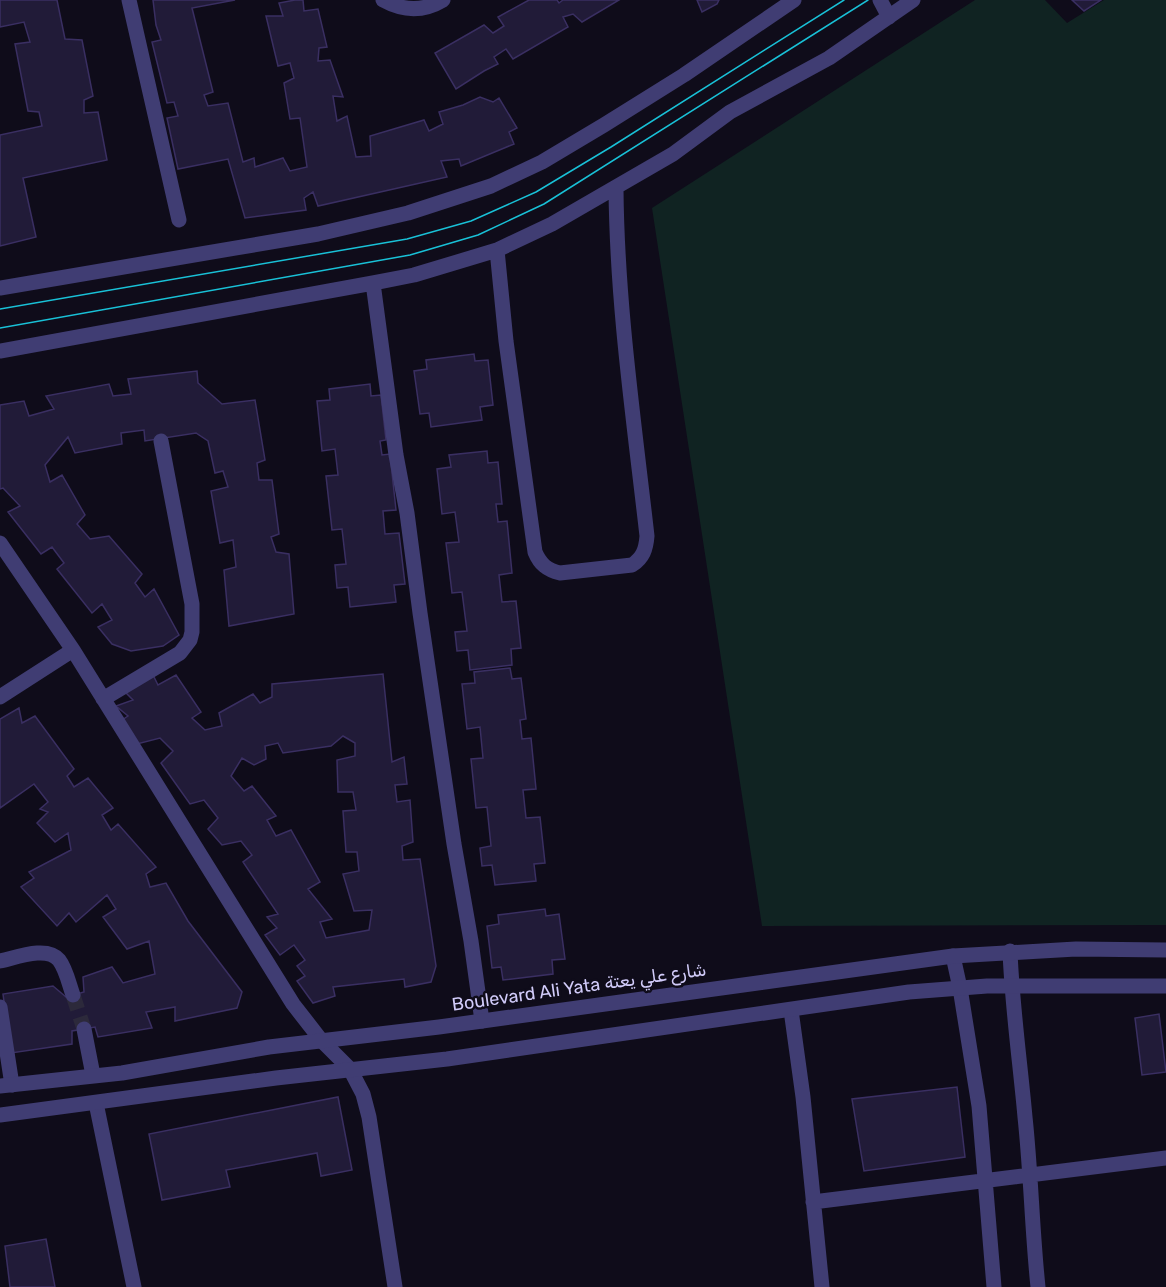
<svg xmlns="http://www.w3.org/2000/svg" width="1166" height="1287" font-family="Rubik,Vazirmatn,sans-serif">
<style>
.green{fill:#102322}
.building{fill:#211b38;stroke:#3a2f62;stroke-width:1.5;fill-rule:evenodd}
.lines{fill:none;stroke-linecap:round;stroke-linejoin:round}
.minor-tunnel{stroke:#2c293b;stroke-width:15;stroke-dasharray:15 8;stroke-linecap:butt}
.pedestrian{stroke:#403d73;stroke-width:15}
.minor{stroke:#403d73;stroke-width:15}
.tertiary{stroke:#403d73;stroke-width:15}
.tram{stroke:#19c1d7;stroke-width:1.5}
.labels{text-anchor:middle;stroke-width:5;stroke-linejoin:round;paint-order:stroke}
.street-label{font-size:18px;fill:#d1cbf9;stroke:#0f0c1a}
</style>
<rect width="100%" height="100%" fill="#0f0c1a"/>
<path class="green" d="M975,0h70l22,23 37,-23h62v925l-404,1 -110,-718z"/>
<path class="building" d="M0,0h57l8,39 17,1 11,56 -9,4v13l14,-1 9,48 -84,18 13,59 -36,9v-111l42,-9 -3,-14 -11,-1 -13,-67 15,-2 -6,-20 -24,5z
M153,0h82l-43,8 21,84 -9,3 4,11 20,-3 15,59 11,-4 1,9 28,-9 7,13 17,-4 -7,-49 -10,1 -6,-36 10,-5 -4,-15 -12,3 -12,-50h17l-4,-13 16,-3h8l1,11 14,-2 9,38 -8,1 -1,13 12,-1 13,37 -10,-1 4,25 10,-5 9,41 15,-1 -1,-20 54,-16 5,11 14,-7 -4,-12 24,-7 17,-8 13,5 6,-4 18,30 -8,4 5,12 -53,22 -2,-7 -18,2 6,16 -129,29 -5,-14 -9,6 2,12 -61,8 -17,-59 -50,10 -11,-51 11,-2 -4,-14 -7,1 -15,-61 9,-2 -5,-15z
M529,0h28l2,3 4,-3h56l-37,22 -9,-8 -10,3 5,10 -55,32 -7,-10 -12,8 4,7 -14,7 -28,18 -21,-36 49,-28 9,8 11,-7 -6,-9z
M697,0h22l-2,4 -15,8z
M1072,0h29l-17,11z
M474,354l1,7 13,-1 5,45 -13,2 2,13 -51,7 -2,-14 -9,1 -6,-43 13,-2 -1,-9z
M197,371l1,12 24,21 33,-4 10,60 -8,3 2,17h13l7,54 -8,3 5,15 13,2 5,60 -65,12 -5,-56 12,-3 -3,-27 -13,3 -9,-52 17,-4 -5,-16 -8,2 -7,-32 -12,-8 -51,8 -1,-11 -23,3 1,11 -47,9 -7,-16 -23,28 5,17 12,-7 23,40 -8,9 13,15 19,-3 33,38 -7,9 10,14 9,-8 25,46 -16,11 -32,5 -19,-7 -14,-17 14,-7 -10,-16 -10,9 -35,-44 7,-6 -12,-16 -11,7 -33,-42 12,-6 -17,-18 -3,1v-84l24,-4 5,15 25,-7 -8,-13 63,-12 4,12 18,-2 -3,-15z
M370,384l1,12 10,-1 5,45 -6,1 2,14 8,-1 6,56 -13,1 2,23 14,-1 6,51 -11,1 2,17 -46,5 -2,-20 -11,1 -2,-23 11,-1 -4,-35 -10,1 -6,-54 12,-1 -3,-26 -13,2 -5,-50 13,-1 -1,-11z
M487,451l1,12 10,-1 4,42h-6l2,18 9,-1 5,52 -13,2 3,27 14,-1 5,47 -10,1 1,16 -42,5 -2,-20 -11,1 -2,-19 12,-1 -5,-39 -10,1 -6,-50 13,-1 -4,-30 -13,2 -5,-45 14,-2 -2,-12z
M510,668l2,11 9,-1 5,41 -6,1 2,19 9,-1 5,51 -13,1 3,28 14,-1 5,46 -11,1 2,17 -41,4 -3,-20 -10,1 -2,-18 11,-2 -4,-39 -11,1 -5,-49 12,-1 -3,-31 -13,2 -5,-45 13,-1 -1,-11z
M383,674l9,88 12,-5 3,27 -12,1 2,17 13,-2 3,42 -11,4 1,14 17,-1 16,107 -5,16 -26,5 -1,-8 -71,8 2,9 -22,7 -16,-22 8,-5 -8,-10 8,-6 -11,-15 -14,10 -15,-20 12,-7 -10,-11 11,-3 -35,-52 9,-7 -11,-14 -19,4 -14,-16 10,-11 -14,-18 -14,4 -29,-41 12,-12 -13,-13 -23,6 -21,-20 12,-8 -12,-10 17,-6 -10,-10 30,-15 5,10 18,-10 25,37 -9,6 13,12 17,-4 -3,-13 34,-19 7,9 12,-6v-13zM343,736l12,7v13l-18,4 1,32h15l3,18 -13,1 3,41h11l2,19 -16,3 11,37 18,-1 -3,20 -43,8 -6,-16 12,-3 -24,-30 12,-7 -29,-52 -15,6 -9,-16 9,-4 -24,-30 -8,5 -13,-15 11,-18 12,7 12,-6 -1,-13 13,-3 5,10 48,-7z
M19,708l3,15 13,-7 39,53 -7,7 7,11 14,-9 25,30 -11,7 9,15 7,-6 38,43 -10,7 4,13 16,-4 22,38 54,71 -5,16 -62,13v-14l-29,5 6,16 -54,9 -3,-10 -23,4v13l-61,9 -8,-59 50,-8 13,11 18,-5 -1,-15 29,-10 11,16 32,-9 -6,-33 -22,8 -24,-32 13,-8 -9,-14 -31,27 -7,-9 -12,13 -36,-39 13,-9 -5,-6 42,-22 -3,-17 -13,9 -18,-19 11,-11 -8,-3 8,-7 -14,-18 -34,24v-89z
M545,909l1,7 13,-2 6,45 -13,1 1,14 -50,6 -2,-13 -9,1 -5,-42 12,-2 -1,-9z
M1159,1014l7,58 -24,3 -7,-57z
M957,1087l8,70 -101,14 -12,-72z
M338,1097l14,73 -31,6 -4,-23 -91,17 4,17 -68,13 -13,-66z
M46,1239l9,48h-45l-5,-41z"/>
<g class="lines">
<path class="minor-tunnel" d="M73,995l11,34"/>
<path class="pedestrian" d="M129,0l50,220"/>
<path class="minor" d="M383,0c20,11 40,12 60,0
M880,0l9,17
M497,250l9,91 29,211c5,12 12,18 25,21l72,-8c11,-7 14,-16 15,-29 -13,-115 -30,-231 -31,-347
M373,283l23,172 11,58 13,100 34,231 17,97 11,80
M0,288l318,-54 90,-21 83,-27 51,-24 62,-37 80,-50 110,-75
M0,351l373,-68 41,-8 83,-25 55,-26 121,-70 57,-42 99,-54 84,-58
M0,543l73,107 220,354 28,36 29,29 13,25 6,23 26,170
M0,697l73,-47
M103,699l77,-46 10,-13 2,-8v-28l-31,-163
M1010,951c2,55 10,110 15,166 6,56 7,113 13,170
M953,956l7,32 19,118 15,181
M0,961c15,-3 47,-16 59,-1 7,9 10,24 14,35
M0,1007l12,78
M791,1010l12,87 19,190
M84,1029l9,46
M96,1103l38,184
M813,1202l353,-44"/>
<path class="tertiary" d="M0,1086l122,-13 147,-26 170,-20 514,-71 123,-7 90,1
M0,1115l276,-37 171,-19 462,-67 78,-6h179"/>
<path class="tram" d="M0,309l407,-70 64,-18 65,-29 75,-45 233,-147
M0,328l410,-73 68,-20 66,-31 324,-204"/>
</g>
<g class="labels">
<g class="street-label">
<text transform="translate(579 987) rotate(-8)" y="6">Boulevard Ali Yata شارع علي يعتة</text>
</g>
</g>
</svg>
